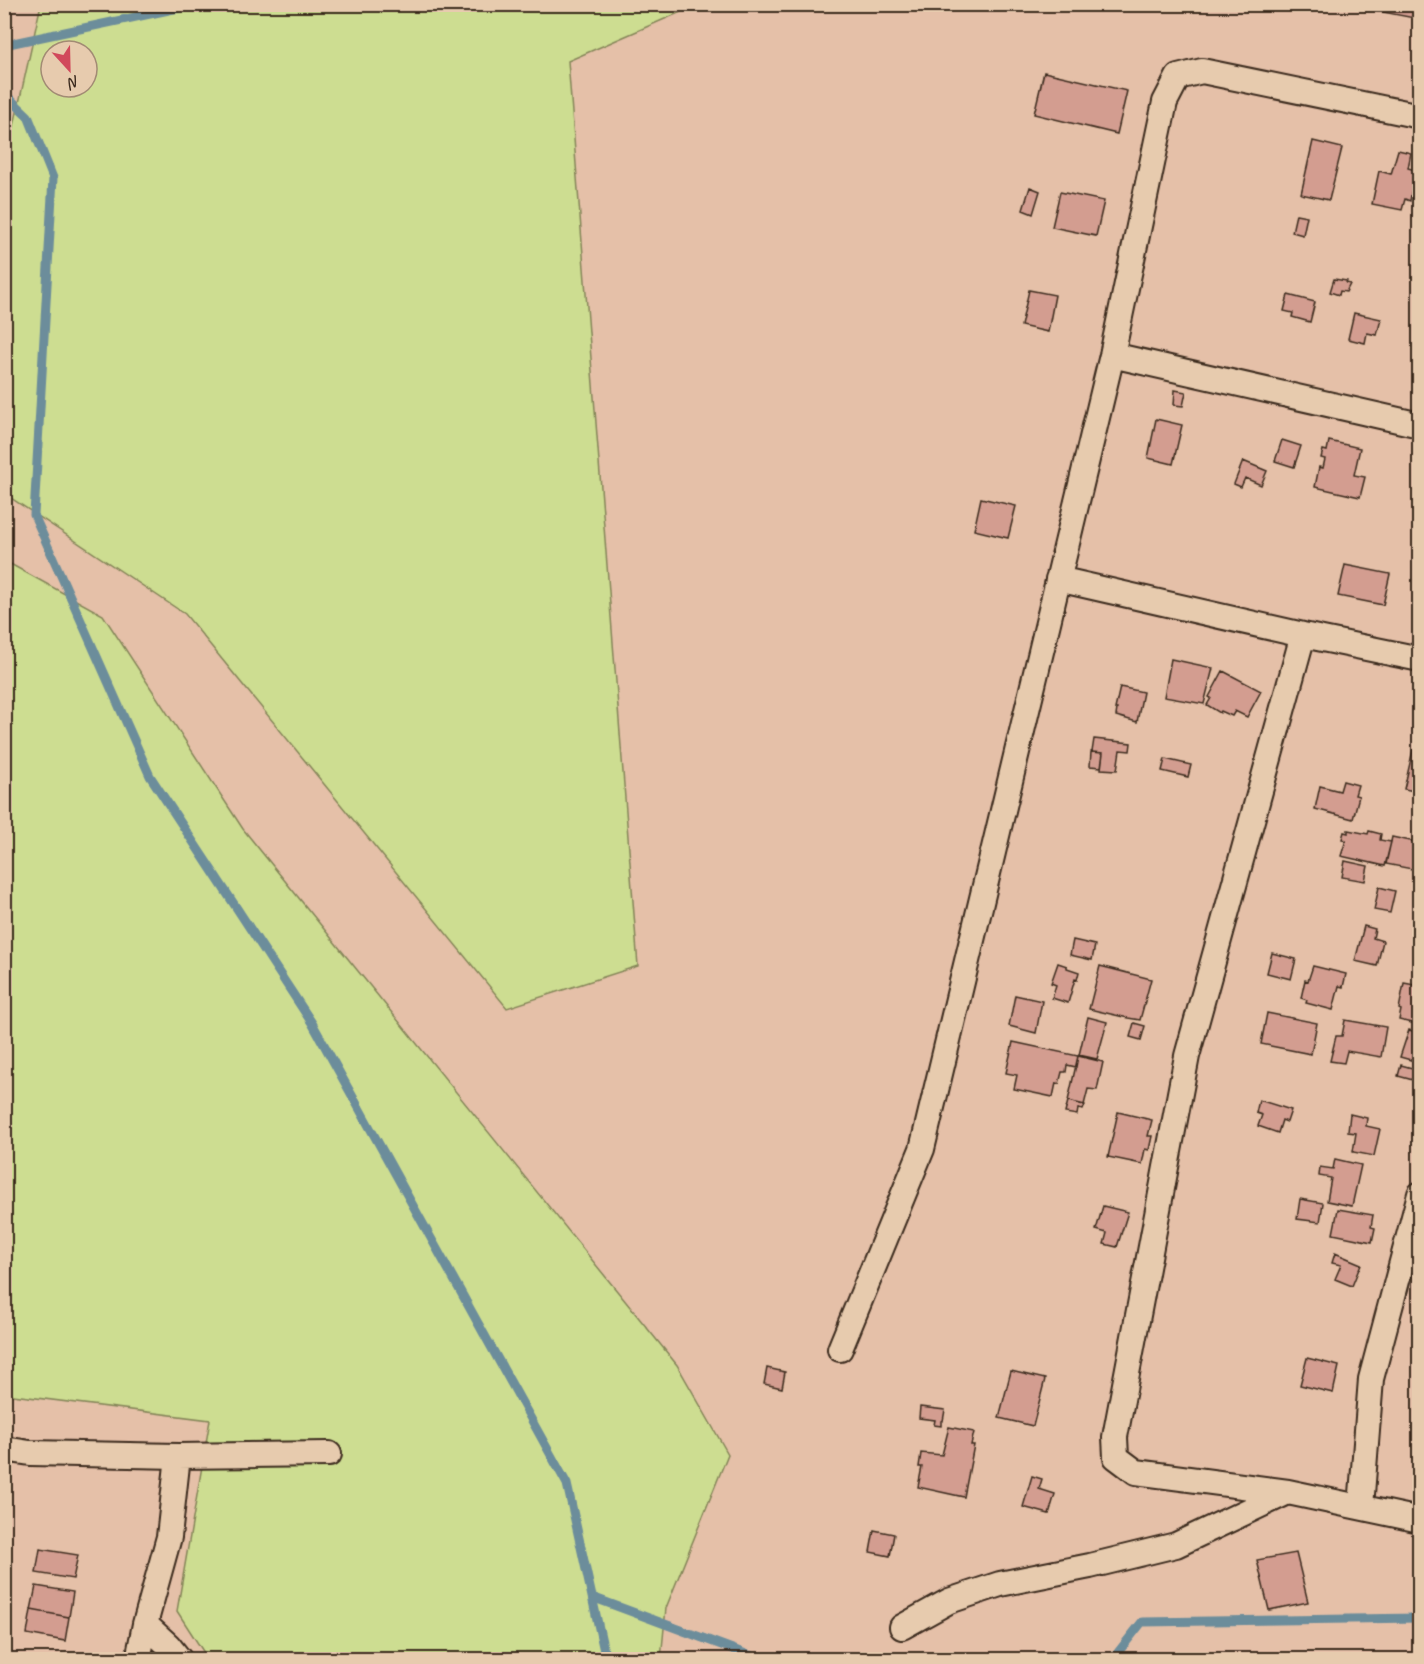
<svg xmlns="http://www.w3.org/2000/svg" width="1424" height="1664" font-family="Caveat,sans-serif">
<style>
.green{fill:#cddd91;stroke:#848458;stroke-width:1.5;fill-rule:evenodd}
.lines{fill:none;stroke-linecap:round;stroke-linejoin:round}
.stream{stroke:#6c8d9b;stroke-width:9}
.building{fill:#d39d90;stroke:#3b2a1e;stroke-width:1.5}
.minor-casing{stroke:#3b2a1e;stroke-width:28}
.minor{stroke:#e7cbae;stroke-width:24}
</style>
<rect width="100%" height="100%" fill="#e5c0a8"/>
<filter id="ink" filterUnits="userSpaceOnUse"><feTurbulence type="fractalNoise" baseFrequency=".0167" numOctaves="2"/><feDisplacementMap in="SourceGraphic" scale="12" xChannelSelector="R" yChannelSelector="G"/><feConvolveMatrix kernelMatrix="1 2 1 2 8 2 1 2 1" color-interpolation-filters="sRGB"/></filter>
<g filter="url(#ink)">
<path class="green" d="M41,4l656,1 -129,56 70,905 -131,42 -322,-394 -180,-120v-328zM51,51h36v36h-36z
M5,561l98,54 140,214 434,536 51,89 -62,154 -5,51h-453l-31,-48 33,-191 -205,-26z"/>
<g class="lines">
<path class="stream" d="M4,45l193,-41
M4,93l24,23 25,62 -19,337 116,261 162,247 255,461 39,176
M592,1597l170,63
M1112,1660l30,-38 278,-4"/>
</g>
<path class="building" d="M1385,4h33l-4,14 -31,-6z
M1044,72l83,19 -10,43 -83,-20z
M1313,141l29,7 -13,52 -28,-6z
M1398,150l13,3 -3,15 7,2 -5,31 -5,-2 -3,11 -30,-6 7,-33 12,3z
M1030,187l10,4 -7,23 -10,-4z
M1060,192l44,9 -8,35 -44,-9z
M1296,214l11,2 -4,19 -11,-3z
M1334,279l13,2 -1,2 4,1 -4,8 -6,-1 -1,4 -9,-3z
M1029,290l26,5 -7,37 -27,-6z
M1288,295l27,7 -5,20 -18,-5 1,-4 -9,-2z
M1354,313l27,6 -4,16 -10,-2 -2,10 -17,-4z
M1175,390l11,2 -3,14 -9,-1z
M1156,419l26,6 -9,39 -25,-6z
M1282,440l19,6 -7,21 -19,-6z
M1329,441l31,7 -6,27 11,2 -5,20 -45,-10 4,-20 4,1 2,-9 -4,-1 2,-8 4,1z
M1243,461l24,10 -6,14 -16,-7 -4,9 -7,-3z
M981,498l35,8 -8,32 -34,-8z
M1345,565l45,9 -7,31 -45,-9z
M1171,659l42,9 -9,36 -40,-7z
M1223,671l38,20 -14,26 -12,-6 -3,5 -11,-5 -1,2 -13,-8 4,-7 -2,-1z
M1120,687l23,5 -6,30 -21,-6 1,-7h-2z
M1094,739l37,4 -1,8 -10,-1 -3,20 -16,-1 2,-16 -11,-1z
M1413,750l7,1v41l-16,-3z
M1091,752l12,1 -2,14 -11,-1z
M1165,759l26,6 -3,12 -26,-6z
M1343,781l15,4 -3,10 4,1 -6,23 -38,-10 5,-23 20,5z
M1348,830l20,4 1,-3 12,3 -1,6 11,2 -6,24 -44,-10 5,-16 -4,-1 2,-7 4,1z
M1392,837l28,6v16l-3,11 -31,-6z
M1345,861l23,5 -3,15 -23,-4z
M1379,887l16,4 -5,22 -16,-3z
M1364,926l11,3 -2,9 10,3 -6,25 -22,-5z
M1073,940l22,5 -3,15 -22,-5z
M1272,953l24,6 -5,20 -24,-6z
M1058,963l9,3v2l12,4 -2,8 -2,-1 -7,24 -16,-5 4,-13 -5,-2z
M1100,966l51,13 -11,41 -12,-2 -39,-9z
M1313,966l33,8 -3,13 -4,-1 -6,24 -27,-7 1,-3 -6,-2 4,-18 3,1z
M1404,983l16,3v39l-21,-5 2,-10 -2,-1z
M1015,995l27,6 -6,32 -27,-7z
M1267,1013l50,10 -6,31 -50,-10z
M1088,1017l19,5 -10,37 -18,-4z
M1345,1020l41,7 -5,30 -34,-6 -3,12 -14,-2 6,-25h6z
M1134,1023l11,3 -4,14 -11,-3z
M1409,1030l11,3 -2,29 -18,-5z
M1013,1042l65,14 -2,11 -9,-2 -1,7h-4l-3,12 -3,-1 -3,14 -39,-8 3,-14 -11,-2z
M1078,1056l25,6 -6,28 -9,-1 -4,16 -16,-4z
M1401,1065l15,4 -3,11 -15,-4z
M1259,1100l32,10 -4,12 -5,-2 -4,13 -20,-7 4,-11 -6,-2z
M1068,1101l17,4 -2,5 -5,-1 -1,6 -12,-2z
M1118,1112l34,8 -4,16h4l-3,14 -4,-1 -3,15 -34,-7z
M1350,1114l17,4 -1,8 14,3 -6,27 -21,-4 3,-19 -8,-1z
M1335,1159l26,6 -9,41 -25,-5 4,-23 -12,-2 1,-9 13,2z
M1300,1199l23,4 -3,19 -23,-3z
M1103,1206l25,6 -11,35 -13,-3 3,-11 -11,-3z
M1338,1209l35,6 -2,12 4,1 -3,14 -39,-8z
M1335,1253l26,11 -9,22 -17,-7 6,-14 -9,-2z
M1307,1358l32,8 -6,27 -33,-8z
M767,1368l18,4 -3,16 -18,-4z
M1011,1371l34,8 -12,47 -34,-8z
M920,1407l25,3 -2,11h-2v5l-7,-1 1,-5 -16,-2z
M949,1427l25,5 -3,13h3l-10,52 -46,-10 4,-20h-3l2,-14 21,2z
M1032,1476l10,3 -3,10 16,5 -6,20 -26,-7z
M874,1530l20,4 -4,22 -20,-4z
M40,1549l38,6 -5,24 -37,-6z
M1296,1553l12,49 -39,8 -12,-50z
M36,1586l37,6 -4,25 -38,-7z
M31,1610l38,7 -4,24 -38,-7z"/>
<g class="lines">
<defs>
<path id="minor" d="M1112,355l308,70
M1058,579l245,56 117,24
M1303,635l-116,421 -72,381 1,20 20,15 152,20 132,28
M840,1349l82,-200 190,-794 53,-253 13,-25 24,-6 218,45
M4,1449l26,4 148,3 151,-2
M1361,1507l10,-128 49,-185
M145,1624l23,21 12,15
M902,1627l47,-26 51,-17 90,-18 86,-21 112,-53
M138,1660l7,-36 24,-87 9,-81"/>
</defs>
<use href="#minor" class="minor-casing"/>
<use href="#minor" class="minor"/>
</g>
</g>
<rect width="1424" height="1664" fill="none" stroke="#e7cbae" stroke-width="24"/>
<rect x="12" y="12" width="1400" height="1640" fill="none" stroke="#3b2a1e" stroke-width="2" filter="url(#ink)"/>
<g transform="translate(69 69) rotate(158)"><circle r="28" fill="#e7cbae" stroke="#a28b74" stroke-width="1.5"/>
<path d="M0-4.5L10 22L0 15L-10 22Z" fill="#d1495b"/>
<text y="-9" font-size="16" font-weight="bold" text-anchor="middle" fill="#3b2a1e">N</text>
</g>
</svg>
